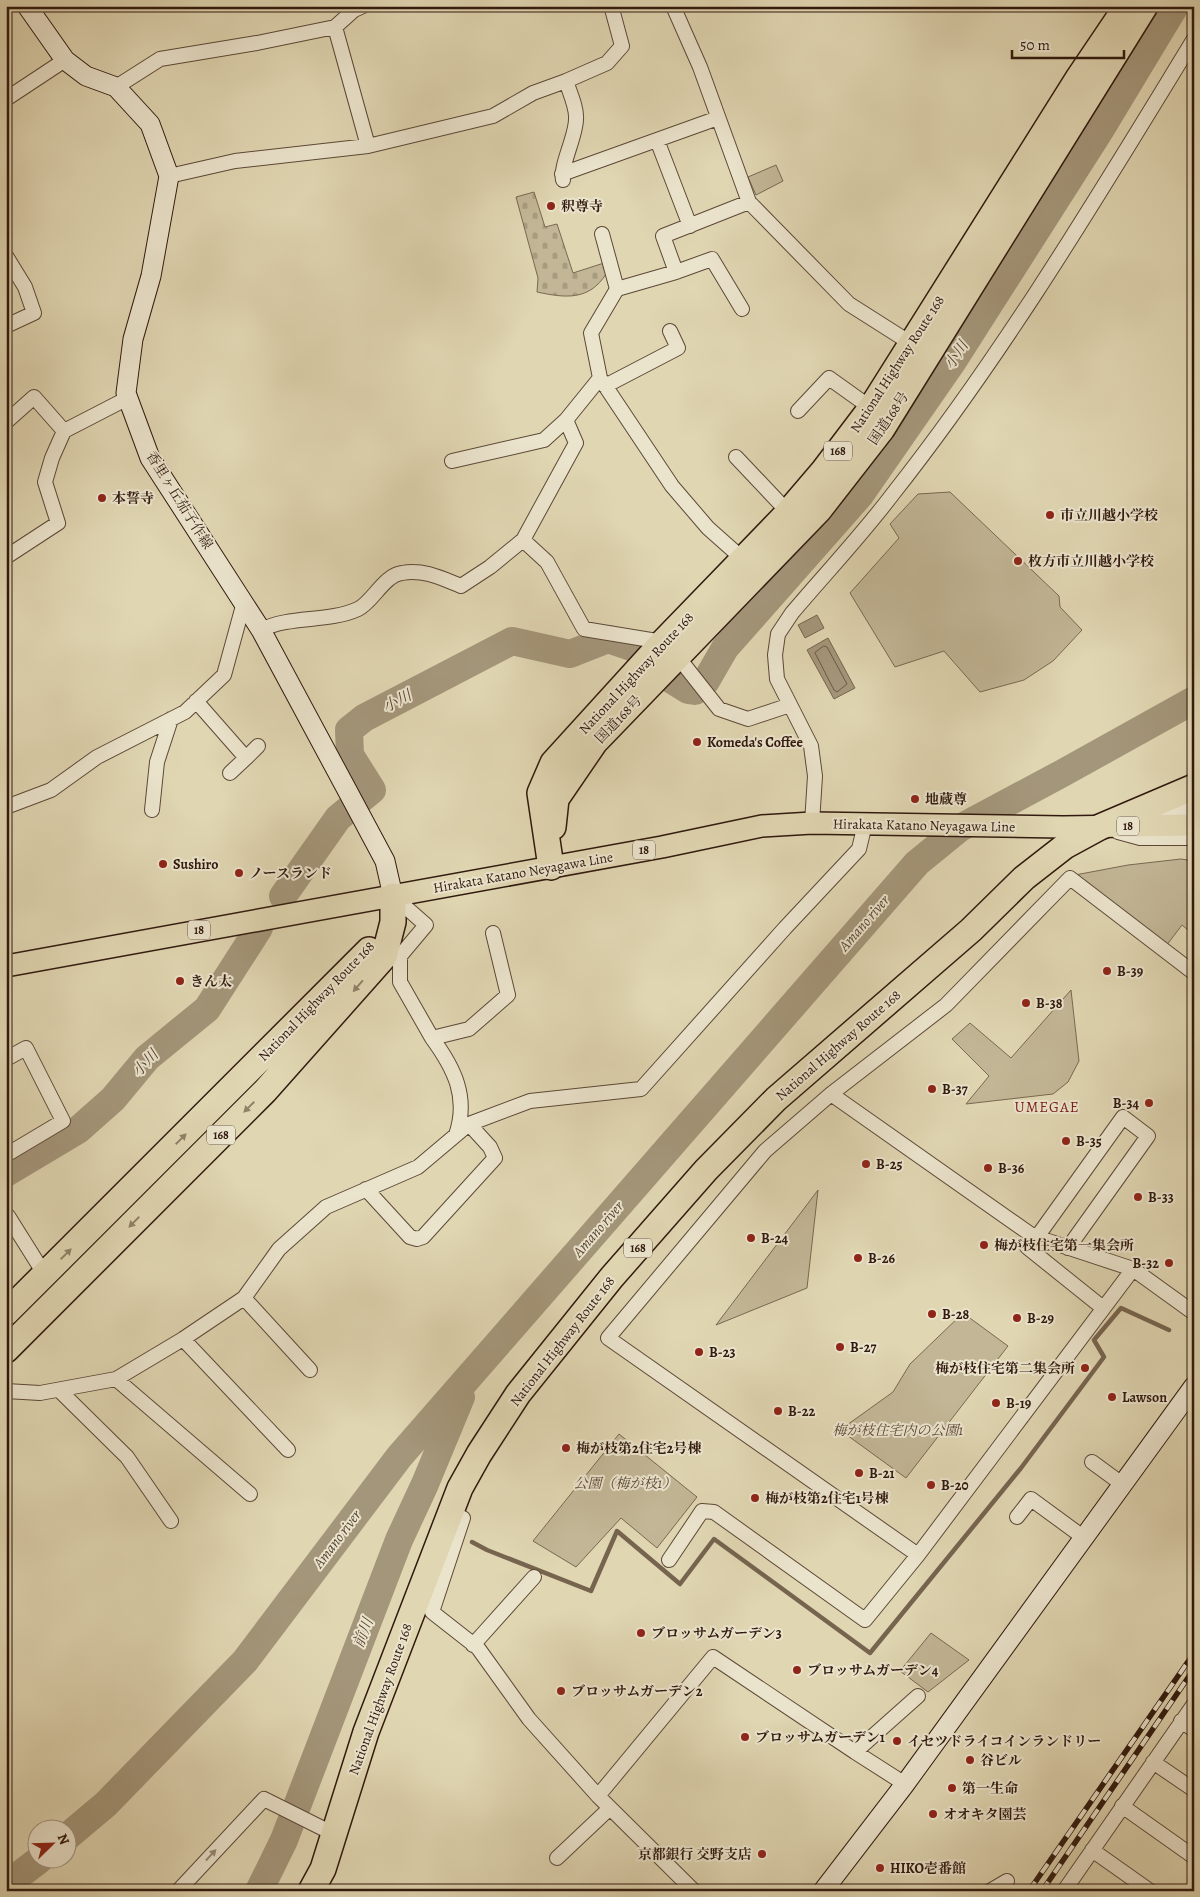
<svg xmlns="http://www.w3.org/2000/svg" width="1200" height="1897" font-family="Alegreya,'Noto Serif JP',serif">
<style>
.cemetery{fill:url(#cemetery-stones);stroke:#796852}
.park{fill:#c2b696;stroke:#796852}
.water{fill:#a4967a;stroke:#76644f}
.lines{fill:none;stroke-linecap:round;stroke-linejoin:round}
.shore{stroke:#6a5844;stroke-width:1}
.stream{stroke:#76644f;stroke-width:4.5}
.river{stroke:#a4967a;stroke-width:28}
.street-casing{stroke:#5c4837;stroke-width:16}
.secondary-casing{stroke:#30190e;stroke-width:21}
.primary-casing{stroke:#30190e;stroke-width:24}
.highway-casing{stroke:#30190e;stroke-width:28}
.street{stroke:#ebe4cd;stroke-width:14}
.secondary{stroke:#ebe4cd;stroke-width:19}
.primary{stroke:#e0d6b2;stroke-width:21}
.highway{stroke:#e0d6b2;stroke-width:25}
.rail-casing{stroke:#30190e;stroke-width:5.5}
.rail{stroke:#ebe4cd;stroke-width:4;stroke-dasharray:11;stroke-linecap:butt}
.oneway{fill:#918168}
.oneway2{fill:#978977}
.poi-dot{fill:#8f2418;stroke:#ebe4cd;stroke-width:2}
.labels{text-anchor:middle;stroke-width:4;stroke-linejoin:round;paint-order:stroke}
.shield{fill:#ebe4cd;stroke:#685647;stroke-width:1}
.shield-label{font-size:12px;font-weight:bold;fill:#30190e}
.poi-label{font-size:14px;font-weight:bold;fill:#30190e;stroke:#ebe4cd;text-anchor:start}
.street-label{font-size:14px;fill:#30190e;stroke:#ebe4cd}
.park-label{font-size:14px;font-style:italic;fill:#5c4837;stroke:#ebe4cd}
.water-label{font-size:15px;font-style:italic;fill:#594534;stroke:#ebe4cd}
.neighbourhood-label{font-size:15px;letter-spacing:1px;fill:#7a1f14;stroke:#ebe4cd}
</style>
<defs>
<pattern id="cemetery-stones" width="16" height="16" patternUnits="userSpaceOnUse" patternTransform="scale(1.25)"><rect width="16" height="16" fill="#c2b696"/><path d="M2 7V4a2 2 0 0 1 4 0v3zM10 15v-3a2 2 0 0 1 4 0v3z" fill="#a79c80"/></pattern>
</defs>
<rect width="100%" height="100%" fill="#e0d6b2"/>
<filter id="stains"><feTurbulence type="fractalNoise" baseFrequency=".004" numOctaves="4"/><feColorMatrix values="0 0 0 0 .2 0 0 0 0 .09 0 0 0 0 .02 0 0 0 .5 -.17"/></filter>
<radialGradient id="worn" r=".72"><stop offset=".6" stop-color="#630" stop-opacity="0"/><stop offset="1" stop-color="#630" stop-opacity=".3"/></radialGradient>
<path class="cemetery" d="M534,192l11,35 12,-3 16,49 31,-10 2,11c-17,27 -41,24 -69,18l1,-14 -22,-81z"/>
<path class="park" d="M776,165l7,16 -27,14 -8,-18z
M950,492l109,104 1,11 22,23 -29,31 -29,19 -44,12 -36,-41 -49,16 -45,-74 49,-55 -9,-14 28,-30z
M1181,859l13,2v74l-12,-10 -16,21 -91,-71 53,-10z
M1071,990l8,71 -11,21 -15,12 -87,10 23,-28 -37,-37 18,-16 41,35z
M818,1190l-11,98 -91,37z
M963,1313l45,33 -102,132 -66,-48 53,-38 17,-28z
M619,1434l78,63 -40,51 -36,-30 -45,49 -43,-26z
M931,1633l38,27 -41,32 -28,-21z"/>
<path class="water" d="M817,615l7,13 -19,10 -7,-13z
M828,638l27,50 -21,11 -27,-49z"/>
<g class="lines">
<path class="shore" d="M824,646l3,1 20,37 -10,8 -3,-2 -19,-37z"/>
<path class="stream" d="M472,1542l15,8 104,41 26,-60 63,53 34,-45 156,114 151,-185 83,-111 -10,-17 27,-32 48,22"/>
<path class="river" d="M672,680l16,10 7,1
M706,681l19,-33 135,-153 93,-134 146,-229 76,-126
M283,896l55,-78 34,-28 -22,-35 -1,-25 15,-12 148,-77 58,13 38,-15 29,10
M6,1173l72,-43 35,-31 34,-41 60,-49 52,-81
M68,1836l38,-32 139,-143 154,-204 518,-594 43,-35 101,-54 133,-74
M6,1885l33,-25
M259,1891l25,-51 115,-300 26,-56 36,-87"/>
<defs>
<path id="street" d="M673,6l27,61 49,135 100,102 63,40
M1193,6l1,1
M335,27l33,119
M116,87l44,-28 97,-16 78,-16 19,-17 9,-4
M6,99l59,-39
M657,140l33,86
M562,174l156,-56
M169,176l66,-15 133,-15 125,-30 40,-23 33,-12 41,-18 15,-17 -10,-37 2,-3
M563,180c-3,-15 13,-43 13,-61 1,-11 -6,-26 -10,-38
M602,234l15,55 -26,44 9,45 72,108 36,42 36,32
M6,256l19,31 9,26 -28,13
M676,272l36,-13 30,50
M617,289l59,-17 -13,-36 86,-34
M605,386l73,-38 -8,-17
M798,411l31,-33 42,30
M6,422l28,-25 30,34
M736,457l52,55
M452,461l92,-21 22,-20
M523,540l53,-97 -10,-23 34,-42
M6,557l52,-34 -13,-41 7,-24 12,-27 64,-33
M261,630c30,-15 66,-7 97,-21 14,-6 26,-34 44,-36 22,-4 39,5 59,13l29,-19 33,-27 24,22 37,67 79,13 15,15 41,52 29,10 42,-14
M196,701l50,57 -16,15
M246,758l12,-12
M6,807l45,-17 46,-33 88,-45 39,-37 20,-73
M152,810l5,-48 14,-43
M1152,815l23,-5 19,-1
M812,823l3,-47 -4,-30 -34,-67 -2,-24 3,-21 14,-21c33,-39 69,-77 100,-118 113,-143 207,-301 302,-456
M1118,832l22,6h54
M393,896l33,29 -26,31v26l32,56 37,-9 39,-34 -15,-62
M432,1038c22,30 37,59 24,97
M6,1059l20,-11 37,73 -57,34
M831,1094l202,142 100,33 61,44
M366,1189l44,48 7,2 6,-2 72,-79 -5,-11 -21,-23
M6,1217l2,-1 37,59
M1033,1236l-6,11 76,61
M1037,1237l86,-120 25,19 -80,112
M1133,1269l-215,286 -310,-217 157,-187 66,-57 115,-89 124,-127 124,95
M244,1298l66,72
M183,1339l105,111
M116,1379l134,115
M6,1391l34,2 76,-14 67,-40 61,-41 35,-49 47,-42 92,-40 51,-43 61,-23 111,-12 144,-161 74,-79 6,-25
M60,1391l67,66 44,64
M1092,1462l30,22
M450,1512l13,6 -31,94 46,36 51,71 69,77 96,95
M1017,1517l14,-18 52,38
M669,1560l33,-49 12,1 151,108 53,-65
M473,1645l61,-68
M1181,1721l13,9
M855,1752l50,32
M1153,1762l41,28
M598,1796l115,-139 142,95 63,-56
M1122,1806l72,51
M1092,1850l58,41
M557,1858l53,-50
M178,1891l86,-92 70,35
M990,1891l17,-10
M1064,1891l130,-187"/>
<path id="secondary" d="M27,6l38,54 21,16 30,11 34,37 19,52 -18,100 -18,63 -7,54 24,65 111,172 86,160 38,71 8,35
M823,1891l82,-107 289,-398"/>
<path id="primary" d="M6,966l656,-119 100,-21 50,-3 251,4 131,-2"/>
<path id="highway" d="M553,827l3,-28 39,-57 224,-232 63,-81 263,-423
M551,867l-11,-74 13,-30 110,-121 120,-124 41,-48 47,-62 208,-331 48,-71
M6,1313l363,-363
M6,1350l259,-259 119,-134 9,-35v-26
M311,1891l12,-22 43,-137 94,-244 19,-34 39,-60 94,-117 94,-107 70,-71 195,-169 53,-52 41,-32 35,-19 94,-40"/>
</defs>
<use href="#street" class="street-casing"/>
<use href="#secondary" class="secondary-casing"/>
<use href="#primary" class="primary-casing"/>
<use href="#highway" class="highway-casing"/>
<use href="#street" class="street"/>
<use href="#secondary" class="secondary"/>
<use href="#primary" class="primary"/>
<use href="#highway" class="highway"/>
<defs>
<path id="rail" d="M1029,1891l165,-238
M1042,1891l152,-222"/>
</defs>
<use href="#rail" class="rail-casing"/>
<use href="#rail" class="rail"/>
</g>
<defs><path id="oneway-solid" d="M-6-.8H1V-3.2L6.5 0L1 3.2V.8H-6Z" transform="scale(1.25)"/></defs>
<g class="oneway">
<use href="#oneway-solid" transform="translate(358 986) rotate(131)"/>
<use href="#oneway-solid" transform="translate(249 1107) rotate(135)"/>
<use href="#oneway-solid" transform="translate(181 1139) rotate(-45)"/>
<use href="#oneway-solid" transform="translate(134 1222) rotate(135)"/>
<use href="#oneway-solid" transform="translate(66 1254) rotate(-45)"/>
</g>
<use class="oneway2" href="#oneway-solid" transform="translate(211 1855) rotate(-47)"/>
<g class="poi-dot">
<circle cx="551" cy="206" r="5"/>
<circle cx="102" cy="498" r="5"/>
<circle cx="1050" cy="515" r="5"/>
<circle cx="1018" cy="561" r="5"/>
<circle cx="697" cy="742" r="5"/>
<circle cx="915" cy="799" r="5"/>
<circle cx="163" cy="864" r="5"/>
<circle cx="239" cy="873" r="5"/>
<circle cx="1107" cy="971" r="5"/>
<circle cx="180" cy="981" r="5"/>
<circle cx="1026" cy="1003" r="5"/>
<circle cx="932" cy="1089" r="5"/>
<circle cx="1149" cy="1103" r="5"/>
<circle cx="1066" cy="1141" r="5"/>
<circle cx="866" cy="1164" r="5"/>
<circle cx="988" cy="1168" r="5"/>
<circle cx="1138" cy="1197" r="5"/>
<circle cx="751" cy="1238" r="5"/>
<circle cx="984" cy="1245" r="5"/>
<circle cx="858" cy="1258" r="5"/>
<circle cx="1169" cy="1263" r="5"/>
<circle cx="932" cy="1314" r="5"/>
<circle cx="1017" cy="1318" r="5"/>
<circle cx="840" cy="1347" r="5"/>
<circle cx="699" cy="1352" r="5"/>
<circle cx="1085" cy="1368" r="5"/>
<circle cx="1112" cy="1397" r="5"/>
<circle cx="996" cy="1403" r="5"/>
<circle cx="778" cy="1411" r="5"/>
<circle cx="566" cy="1448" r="5"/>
<circle cx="859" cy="1473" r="5"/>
<circle cx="931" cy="1485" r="5"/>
<circle cx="755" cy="1498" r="5"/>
<circle cx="641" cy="1633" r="5"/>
<circle cx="797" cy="1670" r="5"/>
<circle cx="561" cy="1691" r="5"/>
<circle cx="745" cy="1737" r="5"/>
<circle cx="897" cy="1741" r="5"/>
<circle cx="970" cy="1760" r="5"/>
<circle cx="952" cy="1788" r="5"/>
<circle cx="933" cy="1814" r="5"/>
<circle cx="762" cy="1854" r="5"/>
<circle cx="880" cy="1868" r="5"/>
</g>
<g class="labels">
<g class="shield">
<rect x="824" y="441.5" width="28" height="19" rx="4"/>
<rect x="1117" y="816.5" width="22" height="19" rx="4"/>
<rect x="633" y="840.5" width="22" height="19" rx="4"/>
<rect x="188" y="920.5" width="22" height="19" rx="4"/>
<rect x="207" y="1125.5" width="28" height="19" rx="4"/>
<rect x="624" y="1238.5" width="28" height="19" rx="4"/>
</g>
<g class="shield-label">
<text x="838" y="455">168</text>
<text x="1128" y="830">18</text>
<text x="644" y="854">18</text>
<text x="199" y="934">18</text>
<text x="221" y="1139">168</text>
<text x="638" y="1252">168</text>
</g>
<g class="poi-label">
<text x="561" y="211">釈尊寺</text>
<text x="112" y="503">本誓寺</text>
<text x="1060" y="520">市立川越小学校</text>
<text x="1028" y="566">枚方市立川越小学校</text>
<text x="707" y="747">Komeda's Coffee</text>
<text x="925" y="804">地蔵尊</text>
<text x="173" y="869">Sushiro</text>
<text x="249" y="878">ノースランド</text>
<text x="1117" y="976">B-39</text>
<text x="190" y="986">きん太</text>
<text x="1036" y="1008">B-38</text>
<text x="942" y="1094">B-37</text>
<text x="1139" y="1108" text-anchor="end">B-34</text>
<text x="1076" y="1146">B-35</text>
<text x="876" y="1169">B-25</text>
<text x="998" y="1173">B-36</text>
<text x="1148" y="1202">B-33</text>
<text x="761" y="1243">B-24</text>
<text x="994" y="1250">梅が枝住宅第一集会所</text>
<text x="868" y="1263">B-26</text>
<text x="1159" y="1268" text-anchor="end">B-32</text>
<text x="942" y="1319">B-28</text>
<text x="1027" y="1323">B-29</text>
<text x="850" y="1352">B-27</text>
<text x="709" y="1357">B-23</text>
<text x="1075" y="1373" text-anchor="end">梅が枝住宅第二集会所</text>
<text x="1122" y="1402">Lawson</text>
<text x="1006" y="1408">B-19</text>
<text x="788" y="1416">B-22</text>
<text x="576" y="1453">梅が枝第2住宅2号棟</text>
<text x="869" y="1478">B-21</text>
<text x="941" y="1490">B-20</text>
<text x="765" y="1503">梅が枝第2住宅1号棟</text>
<text x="651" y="1638">ブロッサムガーデン3</text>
<text x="807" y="1675">ブロッサムガーデン4</text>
<text x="571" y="1696">ブロッサムガーデン2</text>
<text x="755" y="1742">ブロッサムガーデン1</text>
<text x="907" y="1746">イセツドライコインランドリー</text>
<text x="980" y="1765">谷ビル</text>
<text x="962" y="1793">第一生命</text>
<text x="943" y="1819">オオキタ園芸</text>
<text x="752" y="1859" text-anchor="end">京都銀行 交野支店</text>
<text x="890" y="1873">HIKO壱番館</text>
</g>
<g class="street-label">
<text transform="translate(897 364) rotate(-57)" y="5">National Highway Route 168</text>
<text transform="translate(888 418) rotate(-56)" y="5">国道168号</text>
<text transform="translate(180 500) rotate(58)" y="5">香里ヶ丘茄子作線</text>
<text transform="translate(636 673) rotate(-47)" y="5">National Highway Route 168</text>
<text transform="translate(618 719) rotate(-46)" y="5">国道168号</text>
<text transform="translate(924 825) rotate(1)" y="5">Hirakata Katano Neyagawa Line</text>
<text transform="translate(523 872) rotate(-10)" y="5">Hirakata Katano Neyagawa Line</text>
<text transform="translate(316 1001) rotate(-46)" y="5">National Highway Route 168</text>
<text transform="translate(838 1045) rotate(-41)" y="5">National Highway Route 168</text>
<text transform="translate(562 1341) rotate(-52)" y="5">National Highway Route 168</text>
<text transform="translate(380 1699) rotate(-70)" y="5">National Highway Route 168</text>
</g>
<g class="park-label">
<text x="898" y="1435">梅が枝住宅内の公園1</text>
<text x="625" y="1488">公園（梅が枝1）</text>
</g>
<g class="water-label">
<text transform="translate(956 355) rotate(-57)" y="5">小川</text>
<text transform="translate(397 701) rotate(-28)" y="5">小川</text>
<text transform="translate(864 923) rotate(-49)" y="5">Amano river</text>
<text transform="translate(145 1063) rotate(-47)" y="5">小川</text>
<text transform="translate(598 1229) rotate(-49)" y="5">Amano river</text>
<text transform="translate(337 1539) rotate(-53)" y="5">Amano river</text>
<text transform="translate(363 1633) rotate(-69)" y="5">前川</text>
</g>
<g class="neighbourhood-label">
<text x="1047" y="1112">UMEGAE</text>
</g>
</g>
<rect width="1200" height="1897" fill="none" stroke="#e0d6b2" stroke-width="25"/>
<rect x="8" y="8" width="1185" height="1882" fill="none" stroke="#30190e" stroke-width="2.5"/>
<rect x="12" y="12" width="1175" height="1872" fill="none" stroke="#30190e"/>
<g transform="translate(52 1844) rotate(67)"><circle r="24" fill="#ebe4cd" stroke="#a09381"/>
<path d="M0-4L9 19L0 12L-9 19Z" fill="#8f2418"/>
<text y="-8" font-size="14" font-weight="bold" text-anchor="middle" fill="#30190e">N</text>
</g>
<path d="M1012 50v8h112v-8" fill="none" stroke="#30190e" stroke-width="2.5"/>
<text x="1020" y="50" font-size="15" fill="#30190e" stroke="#ebe4cd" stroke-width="4" paint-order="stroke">50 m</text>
<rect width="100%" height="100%" filter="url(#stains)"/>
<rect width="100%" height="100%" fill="url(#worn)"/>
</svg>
